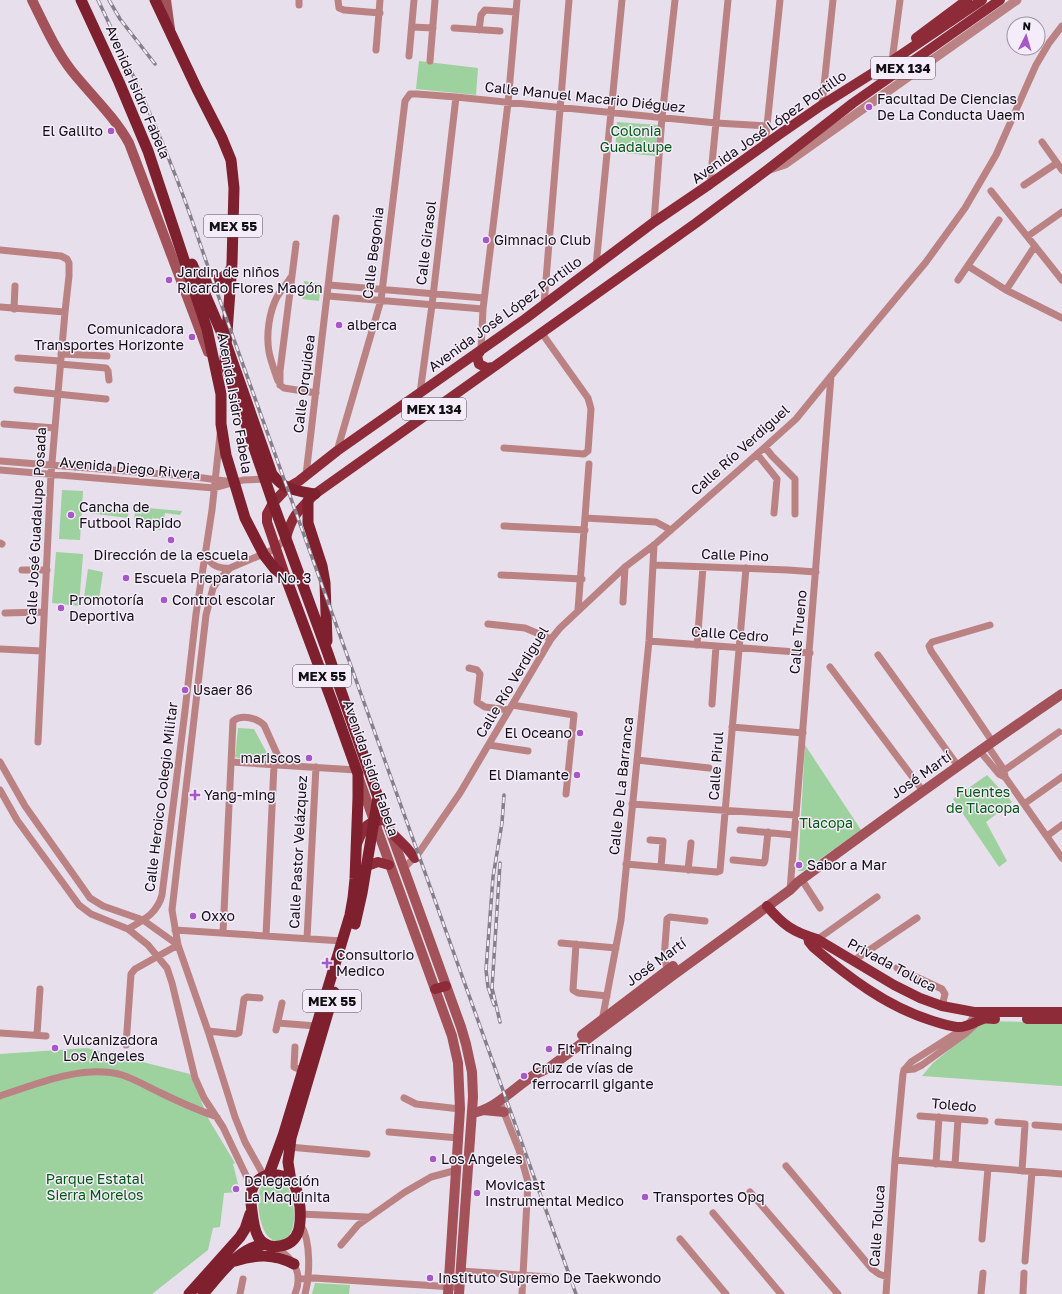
<svg xmlns="http://www.w3.org/2000/svg" width="1062" height="1294" font-family="'Golos Text',sans-serif">
<style>
.green{fill:#9dd19e}
.lines{fill:none;stroke-linecap:round;stroke-linejoin:round}
.minor{stroke:#bb8284;stroke-width:7}
.tertiary{stroke:#bb8284;stroke-width:9}
.secondary{stroke:#a25258;stroke-width:10}
.primary{stroke:#8d2b38;stroke-width:10}
.trunk{stroke:#7e202e;stroke-width:11}
.rail-casing{stroke:#857f89;stroke-width:3.5}
.rail{stroke:#f4ecf9;stroke-width:2;stroke-dasharray:6;stroke-linecap:butt}
.poi-dot{fill:#a657c8;stroke:#f4ecf9;stroke-width:1.5}
.labels{text-anchor:middle;stroke-width:3;stroke-linejoin:round;paint-order:stroke}
.shield{fill:#f4ecf9;stroke:#565159;stroke-width:1}
.shield-label{font-size:13px;font-weight:bold;fill:#120f14}
.street-label{font-size:14px;fill:#120f14;stroke:#f4ecf9}
.poi-label{font-size:14px;fill:#120f14;stroke:#f4ecf9;text-anchor:start}
.park-label{font-size:14px;fill:#005814;stroke:#f4ecf9}
</style>
<rect width="100%" height="100%" fill="#e7dfec"/>
<path class="green" d="M419,61l59,7 -2,27 -60,-6z
M617,122l41,3 -3,31 -40,-4z
M304,281l17,3 -2,17 -17,-2z
M62,490l21,1 -3,49 -21,-1z
M91,503l38,4 -1,11 -39,-5z
M136,507l46,4 -2,4 -15,-2 -3,17 -10,-1 1,-16 -1,9 -18,-3z
M56,552l27,2 -4,52 -27,-3z
M88,569l15,3 -4,27 -15,-2z
M238,728l16,1 16,30 -19,2 -16,-4z
M805,745l56,85 -58,41h-5z
M987,775l25,27 -26,20 21,39 -8,6 -46,-68z
M984,1021l78,2v63l-140,-10 11,-13z
M87,1048l103,26 19,46 26,43 -2,1 7,28 -16,1 -4,34 -7,1 -5,22 -56,44h-152v-240z
M272,1179c4,0 8,0 12,3 11,11 17,56 -4,59 -21,3 -26,-44 -18,-56 2,-4 6,-5 10,-6z
M315,1283l35,2 -1,9h-37z"/>
<g class="lines">
<path class="minor" d="M338,0l1,8 5,2 36,3
M299,5v-5
M412,27l21,1
M454,28l46,3
M479,30l2,-15 4,-5 31,2
M376,50l4,-50
M409,56l5,-56
M430,61l5,-61
M892,61l8,-61
M822,105l11,-105
M1042,142l20,28
M765,145l15,-145
M710,184l18,-184
M1024,185l33,-22
M991,191l71,89
M654,222l8,-105 13,-117
M1028,236l34,-24
M0,250l61,6 6,3 2,4v13l-4,36 -65,-5
M596,266l26,-266
M968,266l38,24 56,28
M958,280l41,-60
M329,285l155,13
M1006,290l29,-44
M328,296l155,13
M544,304l25,-304
M14,309l1,-23
M481,350l2,-41 25,-206 9,-103
M61,354l46,2
M18,358l42,3
M60,364l46,4 2,3 1,9
M278,381c-3,-9 -7,-19 -9,-29 -3,-17 0,-40 8,-55 4,-7 10,-13 14,-20
M280,385v-14l16,-127
M280,385l4,3 32,5
M17,390l89,9
M420,393l12,-88 24,-208
M4,424l51,4
M765,447l7,9 23,23v35
M504,448l80,6 4,-3 3,-42 -3,-11 -47,-66
M337,451l44,-151 24,-199 5,-7h7l39,3 260,26 51,3
M757,454l20,25 -3,34
M0,461l188,15 45,6
M0,470l214,18 29,-8 25,-1
M306,475l30,-257
M585,518l71,4 15,8
M504,526l81,4
M0,543l2,1
M205,552c4,13 12,17 25,16
M654,565l134,5 28,2
M22,570h25
M501,575l81,4
M623,602l2,-35
M578,610l11,-146
M5,613l39,-1
M488,624l37,4 26,11
M990,625l-58,17 -3,4 2,5 61,90
M649,641l161,12
M697,645l6,-78
M0,649l42,2
M878,655l80,111
M830,667l93,124
M469,668l8,2 3,4 -3,28 8,5 24,3
M712,704l4,-58
M512,705l62,10 -8,79
M732,727l71,6
M38,742l13,-268 14,-162
M489,745l39,6
M987,745l17,25 1,7 57,81
M979,750l20,24 4,2
M637,760l72,8
M0,762l25,44 65,92 13,8 40,14 35,25
M231,762l125,8
M999,774l60,-42
M0,790l17,30 62,85 12,9 37,15 20,16 19,23 5,15 23,95 9,20 19,29 29,61
M632,804l163,11
M1024,804l38,-27
M740,830l54,5
M1047,836l15,-11
M650,840l13,1 -2,26
M733,860l31,3 1,-3 3,-28
M626,864l91,8 3,-1 26,-303
M404,868l14,-14 42,-61 91,-154 9,-11 65,-61 29,-22 111,-98 31,-28 35,-43 95,-114 39,-54 31,-53 40,-90 13,-22 13,-17
M688,870l3,-27
M802,880l18,28
M790,890l41,-514
M128,929c15,-9 29,-15 34,-34l23,-184 11,-97 16,-104 8,-75
M175,930l167,11
M223,933l10,-212c9,-7 24,-3 31,4l18,40
M266,936l8,-171
M307,938l9,-171
M815,941l62,-44
M561,943l55,5
M576,944l-3,46 5,3 29,3
M853,961l64,-43
M897,968l45,21 3,5 -3,12
M670,973l-4,-8 -2,-6 3,-40 3,-2 35,4
M602,1021l19,-101 28,-279 5,-96
M278,1023l38,3
M276,1030l6,-27
M208,1031l28,3 3,-1 5,-34 3,-2 13,1
M0,1033l46,3
M37,1035l3,-46
M126,1045l5,-71 4,-5 43,-24
M295,1047l-1,20 9,4
M904,1070l10,-1 8,-4 43,-31 9,-8
M0,1096c36,-12 84,-32 122,-21 13,4 26,12 39,18 18,9 37,17 56,24
M404,1098l12,6 44,5
M499,1100l20,50 9,32 -6,112
M920,1116l65,5
M998,1122l27,2 -3,47
M1035,1125l27,2
M389,1132l70,6
M289,1147l78,7
M895,1160l167,14
M936,1164l3,-47
M955,1165l3,-46
M786,1166l86,103 7,5 8,3
M264,1176l-19,-34 -10,-25 -27,-86 -30,-86 -6,-35 34,-295 7,-27 4,-6 13,-14 45,-19 11,-11
M750,1192l88,102
M713,1213l68,81
M300,1214l67,3
M301,1225c10,16 9,51 4,69
M680,1239l46,55
M982,1239l6,-71
M341,1245l17,-20 47,-33 26,-15 26,-7
M275,1247c18,11 29,25 20,47
M1025,1261l7,-89
M461,1271l88,6
M298,1279l16,-1 139,9
M240,1294l3,-15
M886,1294l9,-134 8,-86 1,-4 7,-8 55,-35 6,-8 2,-7
M981,1294l2,-21
M1023,1294l1,-21"/>
<path class="tertiary" d="M770,169l15,-5 232,-164"/>
<path class="secondary" d="M32,0c12,24 23,49 39,70 19,24 43,46 58,73l79,209
M166,0l4,29
M359,779l93,257 6,27 2,46 -12,185
M378,797l83,230 5,17 6,28 1,25 -14,197
M582,1035l91,-69
M483,1110l21,2
M472,1113c24,-3 44,-28 64,-39 5,-3 10,-4 14,-7l122,-91 118,-86 8,-8c87,-64 174,-127 264,-188"/>
<path class="primary" d="M916,38l51,-38
M481,350l-4,6 2,8 8,4 6,-1
M286,538c6,-23 13,-28 29,-44l381,-271 71,-53 86,-67 147,-103
M286,578l-19,-56v-8l6,-11 14,-15 12,-7 38,-30 188,-132 129,-97 56,-38 70,-50 42,-29 70,-44 90,-61
M391,832l15,15 9,11
M357,844c7,-18 9,-23 29,-24
M367,866l11,-4 11,3
M767,906c16,19 26,26 50,33l77,46 26,13 22,8 32,6h88
M808,937l1,5 4,5c35,30 73,59 117,73 9,3 18,6 27,7 10,1 17,-5 26,-8 3,-1 8,0 12,0
M435,989l11,-3
M1027,1019h35"/>
<path class="trunk" d="M81,0l38,82 29,69 59,178 14,65v30l5,31 19,63 19,37 11,14 11,9 47,126 25,70v24l-3,81 -2,19 -3,17 -67,221 -14,38
M155,0l42,89 25,49 9,22 3,28 -2,75 -7,97 1,6 47,137 54,148 51,146 -16,96 -7,31
M192,264l34,79 46,131c12,16 25,17 43,20
M196,274c12,11 26,8 35,-5
M308,501v22l14,43 3,17 2,58
M269,1174c7,1 14,1 20,5 9,7 9,18 11,28 1,16 1,36 -20,39 -23,4 -26,-17 -28,-35 -1,-8 -3,-16 1,-24 3,-7 9,-10 16,-13z
M291,1181l-3,-19 3,-24 43,-146
M235,1261c21,-7 39,-7 59,3
M189,1294l51,-57 5,-8 5,-15
M203,1294c17,-19 35,-47 63,-50"/>
<defs>
<path id="rail" d="M98,0c31,65 61,130 86,198 10,27 19,55 29,83l363,1013
M109,0l11,19 35,45
M500,863l-8,125 8,34
M494,1005l-6,-18 -2,-17 7,-93 9,-54 2,-28"/>
</defs>
<use href="#rail" class="rail-casing"/>
<use href="#rail" class="rail"/>
</g>
<g class="poi-dot">
<circle cx="869" cy="107" r="4"/>
<circle cx="111" cy="131" r="4"/>
<circle cx="486" cy="240" r="4"/>
<circle cx="169" cy="280" r="4"/>
<circle cx="339" cy="325" r="4"/>
<circle cx="192" cy="337" r="4"/>
<circle cx="71" cy="515" r="4"/>
<circle cx="171" cy="540" r="4"/>
<circle cx="126" cy="578" r="4"/>
<circle cx="164" cy="600" r="4"/>
<circle cx="61" cy="608" r="4"/>
<circle cx="185" cy="690" r="4"/>
<circle cx="580" cy="733" r="4"/>
<circle cx="309" cy="758" r="4"/>
<circle cx="577" cy="775" r="4"/>
<path d="M193 789h4v4h4v4h-4v4h-4v-4h-4v-4h4z"/>
<circle cx="799" cy="865" r="4"/>
<circle cx="193" cy="916" r="4"/>
<path d="M325 957h4v4h4v4h-4v4h-4v-4h-4v-4h4z"/>
<circle cx="55" cy="1048" r="4"/>
<circle cx="549" cy="1049" r="4"/>
<circle cx="524" cy="1076" r="4"/>
<circle cx="433" cy="1159" r="4"/>
<circle cx="236" cy="1189" r="4"/>
<circle cx="477" cy="1193" r="4"/>
<circle cx="645" cy="1197" r="4"/>
<circle cx="430" cy="1278" r="4"/>
</g>
<g class="labels">
<g class="shield">
<rect x="871" y="57" width="64" height="22" rx="3"/>
<rect x="204" y="215" width="58" height="22" rx="3"/>
<rect x="402" y="398" width="64" height="22" rx="3"/>
<rect x="293" y="665" width="58" height="22" rx="3"/>
<rect x="303" y="990" width="58" height="22" rx="3"/>
</g>
<g class="shield-label">
<text x="903" y="73">MEX 134</text>
<text x="233" y="231">MEX 55</text>
<text x="434" y="414">MEX 134</text>
<text x="322" y="681">MEX 55</text>
<text x="332" y="1006">MEX 55</text>
</g>
<g class="street-label">
<text transform="translate(138 92) rotate(67)" y="5">Avenida Isidro Fabela</text>
<text transform="translate(585 97) rotate(6)" y="5">Calle Manuel Macario Diéguez</text>
<text transform="translate(769 127) rotate(-35)" y="5">Avenida José López Portillo</text>
<text transform="translate(426 243) rotate(-83)" y="5">Calle Girasol</text>
<text transform="translate(373 253) rotate(-83)" y="5">Calle Begonia</text>
<text transform="translate(505 314) rotate(-36)" y="5">Avenida José López Portillo</text>
<text transform="translate(304 384) rotate(-83)" y="5">Calle Orquidea</text>
<text transform="translate(235 403) rotate(80)" y="5">Avenida Isidro Fabela</text>
<text transform="translate(740 450) rotate(-42)" y="5">Calle Río Verdiguel</text>
<text transform="translate(130 468) rotate(5)" y="5">Avenida Diego Rivera</text>
<text transform="translate(36 526) rotate(-87)" y="5">Calle José Guadalupe Posada</text>
<text transform="translate(735 555) rotate(2)" y="5">Calle Pino</text>
<text transform="translate(798 632) rotate(-85)" y="5">Calle Trueno</text>
<text transform="translate(730 634) rotate(4)" y="5">Calle Cedro</text>
<text transform="translate(512 682) rotate(-59)" y="5">Calle Río Verdiguel</text>
<text transform="translate(716 766) rotate(-86)" y="5">Calle Pirul</text>
<text transform="translate(371 768) rotate(71)" y="5">Avenida Isidro Fabela</text>
<text transform="translate(921 775) rotate(-35)" y="5">José Martí</text>
<text transform="translate(621 786) rotate(-84)" y="5">Calle De La Barranca</text>
<text transform="translate(161 797) rotate(-83)" y="5">Calle Heroico Colegio Militar</text>
<text transform="translate(298 852) rotate(-87)" y="5">Calle Pastor Velázquez</text>
<text transform="translate(656 962) rotate(-36)" y="5">José Martí</text>
<text transform="translate(892 965) rotate(28)" y="5">Privada Toluca</text>
<text transform="translate(954 1105) rotate(5)" y="5">Toledo</text>
<text transform="translate(877 1226) rotate(-86)" y="5">Calle Toluca</text>
</g>
<g class="poi-label">
<text x="877" y="104">Facultad De Ciencias<tspan x="877" dy="16">De La Conducta Uaem</tspan></text>
<text x="103" y="136" text-anchor="end">El Gallito</text>
<text x="494" y="245">Gimnacio Club</text>
<text x="177" y="277">Jardin de niños<tspan x="177" dy="16">Ricardo Flores Magón</tspan></text>
<text x="347" y="330">alberca</text>
<text x="184" y="334" text-anchor="end">Comunicadora<tspan x="184" dy="16">Transportes Horizonte</tspan></text>
<text x="79" y="512">Cancha de<tspan x="79" dy="16">Futbool Rapido</tspan></text>
<text x="171" y="560" text-anchor="middle">Dirección de la escuela</text>
<text x="134" y="583">Escuela Preparatoria No. 3</text>
<text x="69" y="605">Promotoría<tspan x="69" dy="16">Deportiva</tspan></text>
<text x="172" y="605">Control escolar</text>
<text x="193" y="695">Usaer 86</text>
<text x="572" y="738" text-anchor="end">El Oceano</text>
<text x="301" y="763" text-anchor="end">mariscos</text>
<text x="569" y="780" text-anchor="end">El Diamante</text>
<text x="204" y="800">Yang-ming</text>
<text x="807" y="870">Sabor a Mar</text>
<text x="201" y="921">Oxxo</text>
<text x="336" y="960">Consultorio<tspan x="336" dy="16">Medico</tspan></text>
<text x="63" y="1045">Vulcanizadora<tspan x="63" dy="16">Los Angeles</tspan></text>
<text x="557" y="1054">Fit Trinaing</text>
<text x="532" y="1073">Cruz de vías de<tspan x="532" dy="16">ferrocarril gigante</tspan></text>
<text x="441" y="1164">Los Angeles</text>
<text x="244" y="1186">Delegación<tspan x="244" dy="16">La Maquinita</tspan></text>
<text x="485" y="1190">Movicast<tspan x="485" dy="16">Instrumental Medico</tspan></text>
<text x="653" y="1202">Transportes Opq</text>
<text x="438" y="1283">Instituto Supremo De Taekwondo</text>
</g>
<g class="park-label">
<text x="636" y="136">Colonia<tspan x="636" dy="16">Guadalupe</tspan></text>
<text x="983" y="797">Fuentes<tspan x="983" dy="16">de Tlacopa</tspan></text>
<text x="826" y="828">Tlacopa</text>
<text x="95" y="1184">Parque Estatal<tspan x="95" dy="16">Sierra Morelos</tspan></text>
</g>
</g>
<g transform="translate(1026 36) rotate(5)"><circle r="19" fill="#f4ecf9" stroke="#9a949d"/>
<path d="M0-3L7 15L0 10L-7 15Z" fill="#a657c8"/>
<text y="-6" font-size="11" font-weight="bold" text-anchor="middle" fill="#120f14">N</text>
</g>
</svg>
